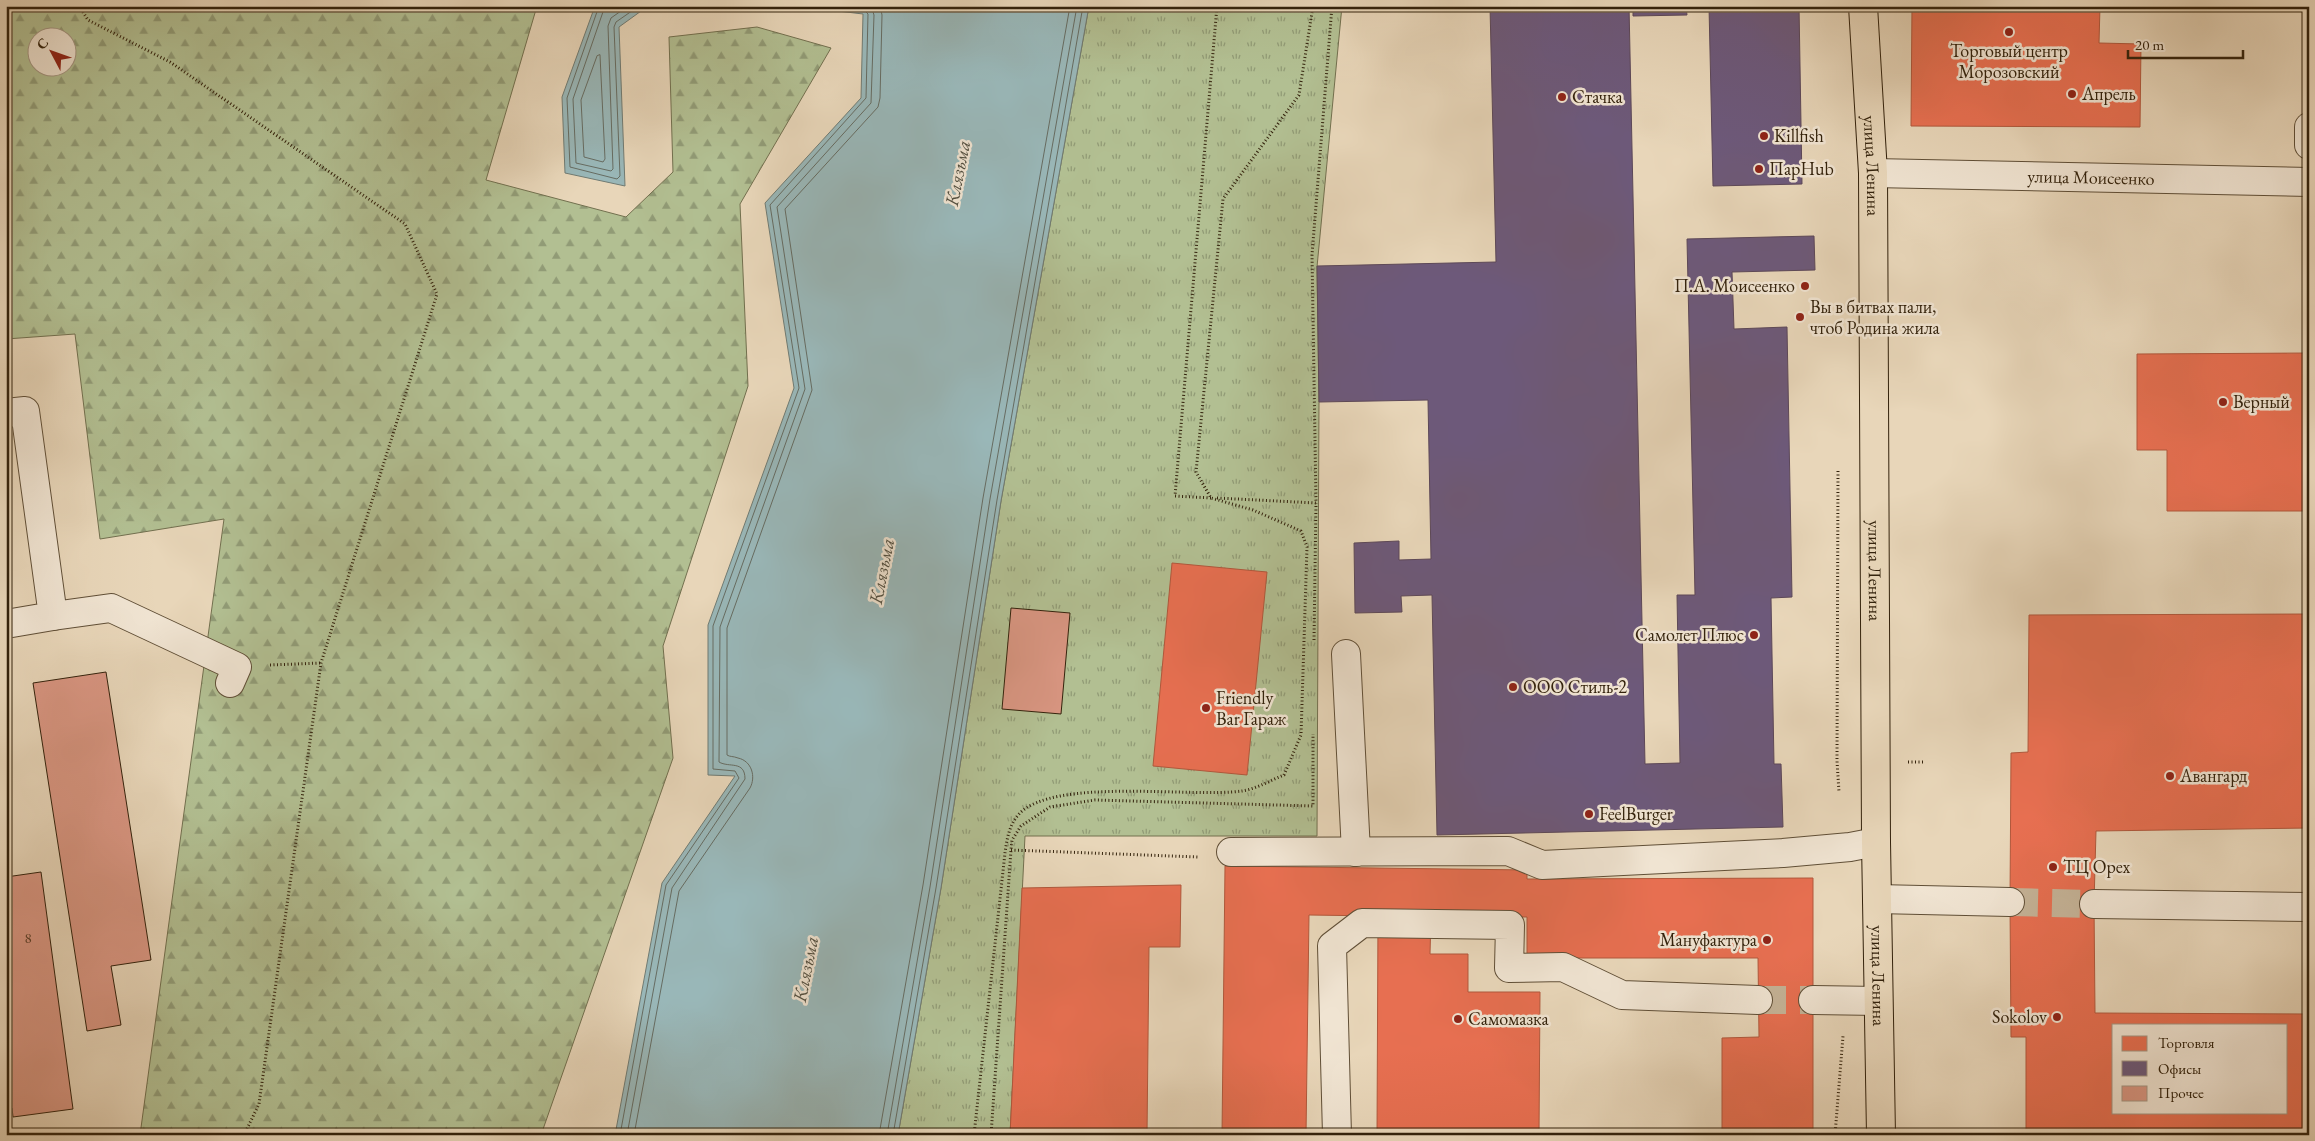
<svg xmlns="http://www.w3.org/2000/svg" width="2315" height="1141" font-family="'EB Garamond',serif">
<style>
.grass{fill:url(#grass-tufts);stroke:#72704f}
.forest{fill:url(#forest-firs);stroke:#72704f;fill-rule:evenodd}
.water{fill:#99b7b8;stroke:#707b73}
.shops{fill:#e76f51;stroke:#b1583c;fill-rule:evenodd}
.offices{fill:#6d597a;stroke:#5c4859}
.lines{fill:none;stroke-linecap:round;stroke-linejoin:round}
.shore{stroke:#666c62;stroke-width:1}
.building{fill:#d99682;stroke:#33220c}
.minor-tunnel{stroke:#c4b296;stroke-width:28;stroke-dasharray:28 14;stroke-linecap:butt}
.minor-casing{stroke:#604f37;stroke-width:30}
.major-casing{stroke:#33220c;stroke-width:30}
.path{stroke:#33220c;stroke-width:3;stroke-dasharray:1 2.5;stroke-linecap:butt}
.minor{stroke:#f0e4d2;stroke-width:28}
.major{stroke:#e8d6b9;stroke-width:28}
.poi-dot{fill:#8f2418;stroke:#f0e4d2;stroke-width:2}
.labels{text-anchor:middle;stroke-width:5;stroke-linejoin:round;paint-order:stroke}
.number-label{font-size:15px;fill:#5c3f2a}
.poi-label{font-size:18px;fill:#33220c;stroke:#f0e4d2;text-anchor:start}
.street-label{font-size:18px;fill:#33220c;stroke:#f0e4d2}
.water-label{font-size:19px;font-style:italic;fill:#524f40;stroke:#f0e4d2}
</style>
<defs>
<pattern id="grass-tufts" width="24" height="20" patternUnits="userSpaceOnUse" patternTransform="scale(1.25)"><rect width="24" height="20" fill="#b2bf92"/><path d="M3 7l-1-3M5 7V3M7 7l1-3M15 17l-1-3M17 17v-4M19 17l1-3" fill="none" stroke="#919b76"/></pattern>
<pattern id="forest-firs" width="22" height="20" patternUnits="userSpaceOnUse" patternTransform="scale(1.25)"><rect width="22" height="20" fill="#b2bf92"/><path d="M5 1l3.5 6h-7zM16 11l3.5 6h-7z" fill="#919b76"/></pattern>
</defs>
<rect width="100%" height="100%" fill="#e8d6b9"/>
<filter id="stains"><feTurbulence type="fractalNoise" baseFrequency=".004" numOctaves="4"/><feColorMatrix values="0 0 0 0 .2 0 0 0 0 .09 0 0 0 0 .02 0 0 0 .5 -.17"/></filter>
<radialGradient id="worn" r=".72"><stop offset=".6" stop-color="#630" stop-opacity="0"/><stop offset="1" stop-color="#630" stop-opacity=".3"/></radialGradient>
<path class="grass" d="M1089,6h253l-25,261 2,135 -2,434h-292l-15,299h-112l43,-247 60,-387z"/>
<path class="forest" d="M6,6h531l-51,174 140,37 47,-45 -4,-135 88,-10 74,21 -91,156 8,182 -85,260 10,112 -132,377h-401l84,-616 -124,20 -25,-205 -69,5zM38,38h30v30h-30z"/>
<path class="water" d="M595,6h53l-29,21 6,159 -60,-13 -3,-76z
M796,6h293l-88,495 -60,387 -43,247h-283l47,-252 73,-107 -27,-1v-150l86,-237 -29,-185 96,-105 2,-84z"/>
<path class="shops" d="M1912,6h188l-1,37 42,1 -1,83 -229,-1z
M2309,353v158h-142v-61h-30v-96z
M1172,563l95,9 -20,203 -94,-9z
M2309,614v214l-213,3 -2,73 1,109 214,1v121h-283v-98h-15l-1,-135 1,-149 17,-1 1,-137zM2114,1025h172v87h-172z
M1225,866l302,4v9l286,-1v257h-91v-97l37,-1 -1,-79h-231v-41l-96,-1 -1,38h38v38h72l-1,143h-162l1,-219 -69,-1 -3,220h-84z
M1181,885l-1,62h-31l-2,188h-137l12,-247z"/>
<path class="offices" d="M1490,6h139l16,758 35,-1 -3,-168h18l-8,-356 127,-3 1,34 -83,2 2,57 53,-2 5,270 -21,1 3,166h7l2,63 -346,8 -5,-240 -31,1 1,16 -47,1 -1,-70 45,-2v19l32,-1 -3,-159 -109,2 -2,-136 179,-4z
M1633,6h53l1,9 -54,1z
M1709,6h90l3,178 -89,2z"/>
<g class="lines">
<path class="shore" d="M599,6l-32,92 3,69 47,12 3,-3 -6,-149 2,-5 23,-16
M605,6l-32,93 3,64 35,8 2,-2 -5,-143 3,-8 17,-12
M600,55l5,104 -2,3 -19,-5 -3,-57 16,-44z
M620,1135l46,-250 73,-107 -4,-7 -22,-2v-143l86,-238 -29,-183 96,-107 2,-84 -5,-5 -22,-3
M627,1135l45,-247 73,-109c0,-19 -16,-11 -26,-17l1,-135 85,-238 -28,-182 94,-104 3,-88 -3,-9
M634,1135l45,-244 71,-103c6,-11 2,-27 -12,-30 -5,-2 -8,-1 -11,-3v-127l85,-238 -27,-181 93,-102 2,-9 2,-83 -2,-9
M879,1135l44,-250 60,-387 87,-492
M887,1135l43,-248 60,-388 87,-493
M893,1135l43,-247 61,-388 86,-494"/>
</g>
<path class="building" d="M1011,608l59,5 -9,101 -59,-5z
M106,672l45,288 -40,6 10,59 -34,6 -54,-348z
M41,872l32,237 -60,8 -1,-9 -6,1v-93h2l-2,-16v-123z"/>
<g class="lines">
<path class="minor-tunnel" d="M2010,902l84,2
M1758,1000h55"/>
<defs>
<g id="minor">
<path d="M2309,127v18"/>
<path id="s1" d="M1873,173l436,9"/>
<path d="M6,413l19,-2 28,205 -47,8"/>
<path d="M53,616l58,-8 126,59 -7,16"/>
<path d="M1346,654l10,198"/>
<path d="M1231,852l277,-1 34,14 241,-12 67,-6 26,-5"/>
<path d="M1877,899l133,3"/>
<path d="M2094,904l215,3"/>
<path d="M1813,1000l65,1"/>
<path d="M1337,1135l-5,-189 30,-23 148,2 -1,43 54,-1 59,28 136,5"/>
</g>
<g id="major">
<path id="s2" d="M1863,6l10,167 3,669 5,293"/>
</g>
</defs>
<use href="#minor" class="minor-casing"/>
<use href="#major" class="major-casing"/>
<path class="path" d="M79,6l9,14 82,42 235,162 32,70 -116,369 -62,441 -15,31
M1838,471l-1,290 2,31
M1211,498l-36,-2 42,-490
M1217,498l99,5 -4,-248 20,-249
M1314,640l2,-137
M270,665l51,-2
M1908,762h17
M1011,850l187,7
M974,1135l31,-282c2,-14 4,-28 14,-39 35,-37 172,-16 223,-23 14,-2 29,-11 42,-16l17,-40 6,-188 -6,-16 -48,-21 -42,-12 -15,-26 27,-273 76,-104 14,-89
M991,1135l20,-285 1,-10 9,-14 29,-19 45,-7 218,6v-72
M1835,1135l8,-99"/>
<use href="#minor" class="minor"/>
<use href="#major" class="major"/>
</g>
<g class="poi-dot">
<circle cx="2009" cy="32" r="5"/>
<circle cx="2072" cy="94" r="5"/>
<circle cx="1562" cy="97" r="5"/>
<circle cx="1764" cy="136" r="5"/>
<circle cx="1759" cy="169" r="5"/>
<circle cx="1805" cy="286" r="5"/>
<circle cx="1800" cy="317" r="5"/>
<circle cx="2223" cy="402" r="5"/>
<circle cx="1754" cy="635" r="5"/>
<circle cx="1513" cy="687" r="5"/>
<circle cx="1206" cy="708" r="5"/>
<circle cx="2170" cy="776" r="5"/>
<circle cx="1589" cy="814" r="5"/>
<circle cx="2053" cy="867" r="5"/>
<circle cx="1767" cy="940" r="5"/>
<circle cx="2057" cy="1017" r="5"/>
<circle cx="1458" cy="1019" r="5"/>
</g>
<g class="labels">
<g class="number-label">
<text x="28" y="943">8</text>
</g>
<g class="poi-label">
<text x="2009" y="57" text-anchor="middle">Торговый центр<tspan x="2009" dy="21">Морозовский</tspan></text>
<text x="2082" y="100">Апрель</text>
<text x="1572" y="103">Стачка</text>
<text x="1774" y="142">Killfish</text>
<text x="1769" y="175">ПарHub</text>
<text x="1795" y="292" text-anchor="end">П.А. Моисеенко</text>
<text x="1810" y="313">Вы в битвах пали,<tspan x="1810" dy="21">чтоб Родина жила</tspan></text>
<text x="2233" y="408">Верный</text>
<text x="1744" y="641" text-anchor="end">Самолет Плюс</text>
<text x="1523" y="693">ООО Стиль-2</text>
<text x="1216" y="704">Friendly<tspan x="1216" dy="21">Bar Гараж</tspan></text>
<text x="2180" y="782">Авангард</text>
<text x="1599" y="820">FeelBurger</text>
<text x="2063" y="873">ТЦ Орех</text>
<text x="1757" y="946" text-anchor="end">Мануфактура</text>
<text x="2047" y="1023" text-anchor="end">Sokolov</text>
<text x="1468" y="1025">Самомазка</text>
</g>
<g class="street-label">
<text dy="6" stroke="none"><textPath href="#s2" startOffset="160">улица Ленина</textPath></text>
<text dy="6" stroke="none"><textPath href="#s1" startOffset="218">улица Моисеенко</textPath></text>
<text dy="6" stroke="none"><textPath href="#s2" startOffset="565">улица Ленина</textPath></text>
<text dy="6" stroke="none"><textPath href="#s2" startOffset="970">улица Ленина</textPath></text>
</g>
<g class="water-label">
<text transform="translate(957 173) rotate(-79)" y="7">Клязьма</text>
<text transform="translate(881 571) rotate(-79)" y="7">Клязьма</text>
<text transform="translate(805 969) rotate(-79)" y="7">Клязьма</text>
</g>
</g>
<rect width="2315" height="1141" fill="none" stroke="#e8d6b9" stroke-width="25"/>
<rect x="8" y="8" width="2300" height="1126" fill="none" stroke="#33220c" stroke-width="2.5"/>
<rect x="12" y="12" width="2290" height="1116" fill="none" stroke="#33220c"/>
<rect x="2112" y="1024" width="175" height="90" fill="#f0e4d2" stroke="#a49683"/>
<rect x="2122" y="1036" width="25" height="15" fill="#e76f51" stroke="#a49683"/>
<text x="2158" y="1048" font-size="15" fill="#33220c">Торговля</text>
<rect x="2122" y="1061" width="25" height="15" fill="#6d597a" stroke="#a49683"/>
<text x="2158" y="1074" font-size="15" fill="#33220c">Офисы</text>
<rect x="2122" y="1086" width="25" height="15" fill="#d99682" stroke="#a49683"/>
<text x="2158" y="1098" font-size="15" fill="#33220c">Прочее</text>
<g transform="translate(52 52) rotate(311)"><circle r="24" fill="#f0e4d2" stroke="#a49683"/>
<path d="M0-4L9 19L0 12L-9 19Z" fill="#8f2418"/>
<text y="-8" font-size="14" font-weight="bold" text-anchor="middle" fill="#33220c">С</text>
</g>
<path d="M2128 50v8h115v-8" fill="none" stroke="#33220c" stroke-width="2.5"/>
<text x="2135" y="50" font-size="15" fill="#33220c" stroke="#f0e4d2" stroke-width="4" paint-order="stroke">20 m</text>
<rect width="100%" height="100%" filter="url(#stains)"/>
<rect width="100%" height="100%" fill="url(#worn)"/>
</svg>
